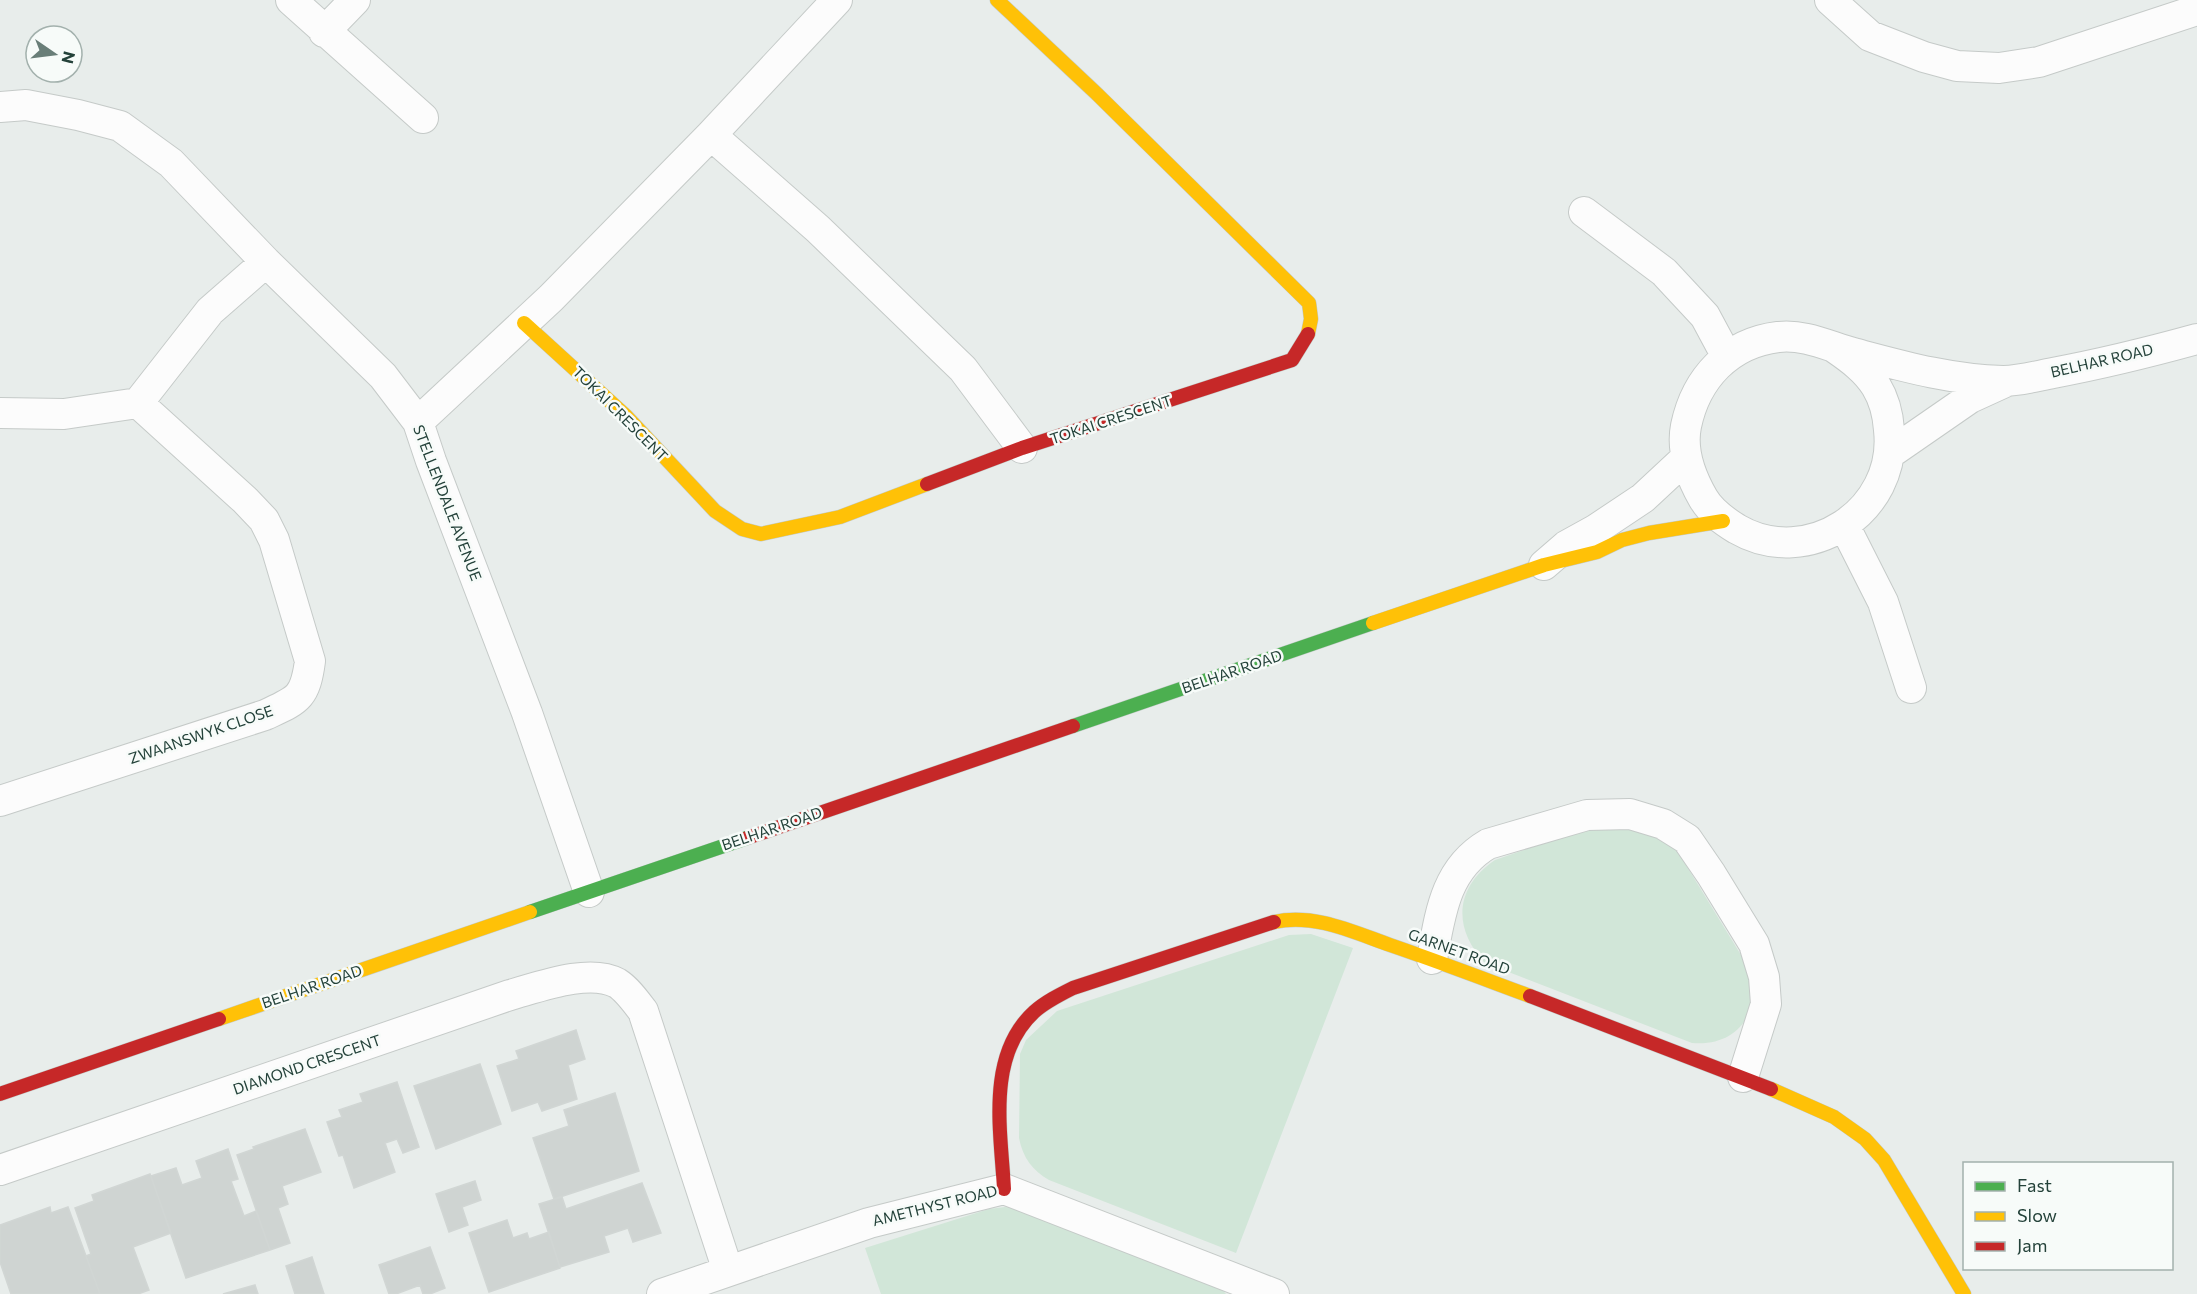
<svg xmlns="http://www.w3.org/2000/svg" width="2197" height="1294" font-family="Commissioner,sans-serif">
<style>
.green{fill:#d1e6d8}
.building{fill:#cfd4d2;stroke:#d1d6d4;stroke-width:1.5}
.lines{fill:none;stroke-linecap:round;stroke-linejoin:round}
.street-casing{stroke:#c5cac8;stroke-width:32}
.fast-casing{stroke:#c3cbc8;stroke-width:15}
.slow-casing{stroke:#c3cbc8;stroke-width:15}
.jam-casing{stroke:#c3cbc8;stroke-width:15}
.street{stroke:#fcfcfc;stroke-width:30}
.fast{stroke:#4caf50;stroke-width:14}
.slow{stroke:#ffc107;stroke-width:14}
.jam{stroke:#c62828;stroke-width:14}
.labels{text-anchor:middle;stroke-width:5;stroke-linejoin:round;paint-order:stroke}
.street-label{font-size:15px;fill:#24423a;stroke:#f7fbf9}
</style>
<rect width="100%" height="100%" fill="#e8edeb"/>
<path class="green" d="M1615,822l46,16 14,9 77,126c9,42 -17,74 -60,70l-207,-80c-33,-35 -30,-76 10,-103l102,-35z
M1311,934l42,14 -117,305 -187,-73c-17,-10 -26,-22 -30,-42l1,-84 6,-14 31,-29 232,-76z
M1005,1207l16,2 199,78 6,7h-345l-16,-46 124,-39z"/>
<path class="building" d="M576,1030l9,29 -17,6 9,34 -35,12 -4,-9 -26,9 -15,-45 22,-7 -3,-8z
M480,1064l21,60 -65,25 -22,-63z
M397,1082l22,65 -16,6 -6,-14 -12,4 10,29 -41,16 -11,-33 -4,1 -12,-34 15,-5 -3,-7 24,-8 -3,-8z
M615,1093l24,78 -85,28 -21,-61 36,-12 -5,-16z
M305,1129l16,43 -39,14 6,18 -10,4 12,35 -20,7 -33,-95 17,-6 -1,-2z
M228,1149l10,30 -7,2 13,35 12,-5 14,39 -84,28 -35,-102 25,-8 6,17 20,-7 -6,-17z
M150,1174l21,59 -38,14 16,43 -11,4h-38l-14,-38 5,-2 -16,-46 19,-7 -2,-6z
M475,1181l6,19 -19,7 6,18 -19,7 -13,-38z
M642,1183l19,50 -28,9 -5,-14 -24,8 5,16 -49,15 -21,-63 23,-7 4,12z
M50,1207l1,6 17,-6 32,87h-89l-11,-32v-37z
M507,1220l6,18 14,-5 2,6 20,-7 11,36 -71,24 -20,-59z
M430,1247l15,41 -15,6h-7l-3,-9 -24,9h-7l-10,-29z
M312,1257l12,37h-29l-9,-28z
M255,1285l3,9h-35z"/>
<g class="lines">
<defs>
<path id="street" d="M291,0l132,118
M1830,0l40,36 54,21 33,9 42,2 40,-6 158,-52
M324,32l31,-32
M0,107l26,-2 52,10 42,11 51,37 95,99 117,114 35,46 13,39 96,252 62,179
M711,135l107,94 145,140 59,79
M1584,212l80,60 41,44 22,41
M1835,348c16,11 31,22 41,38 8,13 12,29 13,44 9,81 -81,140 -152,99 -13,-8 -26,-17 -34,-31 -12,-21 -22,-47 -17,-72 10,-48 43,-83 92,-89 27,-3 50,9 75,16 49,13 98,27 150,28 16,0 34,-5 50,-8 48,-9 97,-21 144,-34
M0,413l64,1 74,-11 72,-92 56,-49
M418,422l133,-124 160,-163 126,-135
M1889,454l81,-56 35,-16
M1844,525l39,77 28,86
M1544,565l22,-19 29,-16 48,-32 43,-40
M0,801l265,-86c32,-15 40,-16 45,-54l-36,-121 -10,-20 -19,-20 -107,-97
M1432,959c8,-44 13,-90 56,-115l99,-29 43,-1 33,10 24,15 24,35 43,70 10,33 2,27 -23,73
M0,1170l510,-175c29,-8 79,-27 107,-12 10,6 19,19 26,28l85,260
M662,1294l207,-71 135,-34 270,105"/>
<path id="fast" d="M1073,726l300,-103
M530,912l217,-74"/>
<path id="slow" d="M997,0l100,94 212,209 2,16 -3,15
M524,323l102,93 89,95 27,18 19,5 79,-17 87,-33
M1373,623l171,-58 53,-13 25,-12 27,-7 74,-12
M1274,922c40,-9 79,10 116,23 47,16 94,34 140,51
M219,1019l311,-107
M1771,1089l63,28 31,22 19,21 80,134"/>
<path id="jam" d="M927,484l95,-36 270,-88 16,-26
M747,838l326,-112
M1530,996l241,93
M0,1094l219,-75
M1004,1189c-3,-57 -18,-133 30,-177 11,-10 25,-17 39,-24l201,-66"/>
</defs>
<use href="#street" class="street-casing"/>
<use href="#fast" class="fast-casing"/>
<use href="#slow" class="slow-casing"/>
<use href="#jam" class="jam-casing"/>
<use href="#street" class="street"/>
<use href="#fast" class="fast"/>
<use href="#slow" class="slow"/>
<use href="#jam" class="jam"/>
</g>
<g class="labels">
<g class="street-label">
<text transform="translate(2102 361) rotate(-13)" y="5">BELHAR ROAD</text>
<text transform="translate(620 414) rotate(45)" y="5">TOKAI CRESCENT</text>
<text transform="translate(1111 420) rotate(-18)" y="5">TOKAI CRESCENT</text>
<text transform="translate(447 503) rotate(69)" y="5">STELLENDALE AVENUE</text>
<text transform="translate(1232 672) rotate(-19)" y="5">BELHAR ROAD</text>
<text transform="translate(201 735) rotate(-19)" y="5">ZWAANSWYK CLOSE</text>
<text transform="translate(772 829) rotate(-19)" y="5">BELHAR ROAD</text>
<text transform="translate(1459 952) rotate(20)" y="5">GARNET ROAD</text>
<text transform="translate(312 987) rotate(-19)" y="5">BELHAR ROAD</text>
<text transform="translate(307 1065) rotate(-19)" y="5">DIAMOND CRESCENT</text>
<text transform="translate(935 1206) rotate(-14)" y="5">AMETHYST ROAD</text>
</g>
</g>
<rect x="1963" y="1162" width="210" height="108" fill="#f7fbf9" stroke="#a3b1ad" stroke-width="1.5"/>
<rect x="1975" y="1182" width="30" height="9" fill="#4caf50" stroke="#a3b1ad" stroke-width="1.5"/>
<text x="2017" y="1192" font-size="18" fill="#24423a">Fast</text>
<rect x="1975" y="1212" width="30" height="9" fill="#ffc107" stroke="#a3b1ad" stroke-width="1.5"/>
<text x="2017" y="1222" font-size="18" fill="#24423a">Slow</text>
<rect x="1975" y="1242" width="30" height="9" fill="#c62828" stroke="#a3b1ad" stroke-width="1.5"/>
<text x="2017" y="1252" font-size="18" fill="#24423a">Jam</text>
<g transform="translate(54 54) rotate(104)"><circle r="28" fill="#f7fbf9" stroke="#a3b1ad" stroke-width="1.5"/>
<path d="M0-4.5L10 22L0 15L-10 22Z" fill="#697e78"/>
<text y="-9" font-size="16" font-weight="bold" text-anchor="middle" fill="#24423a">N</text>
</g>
</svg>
